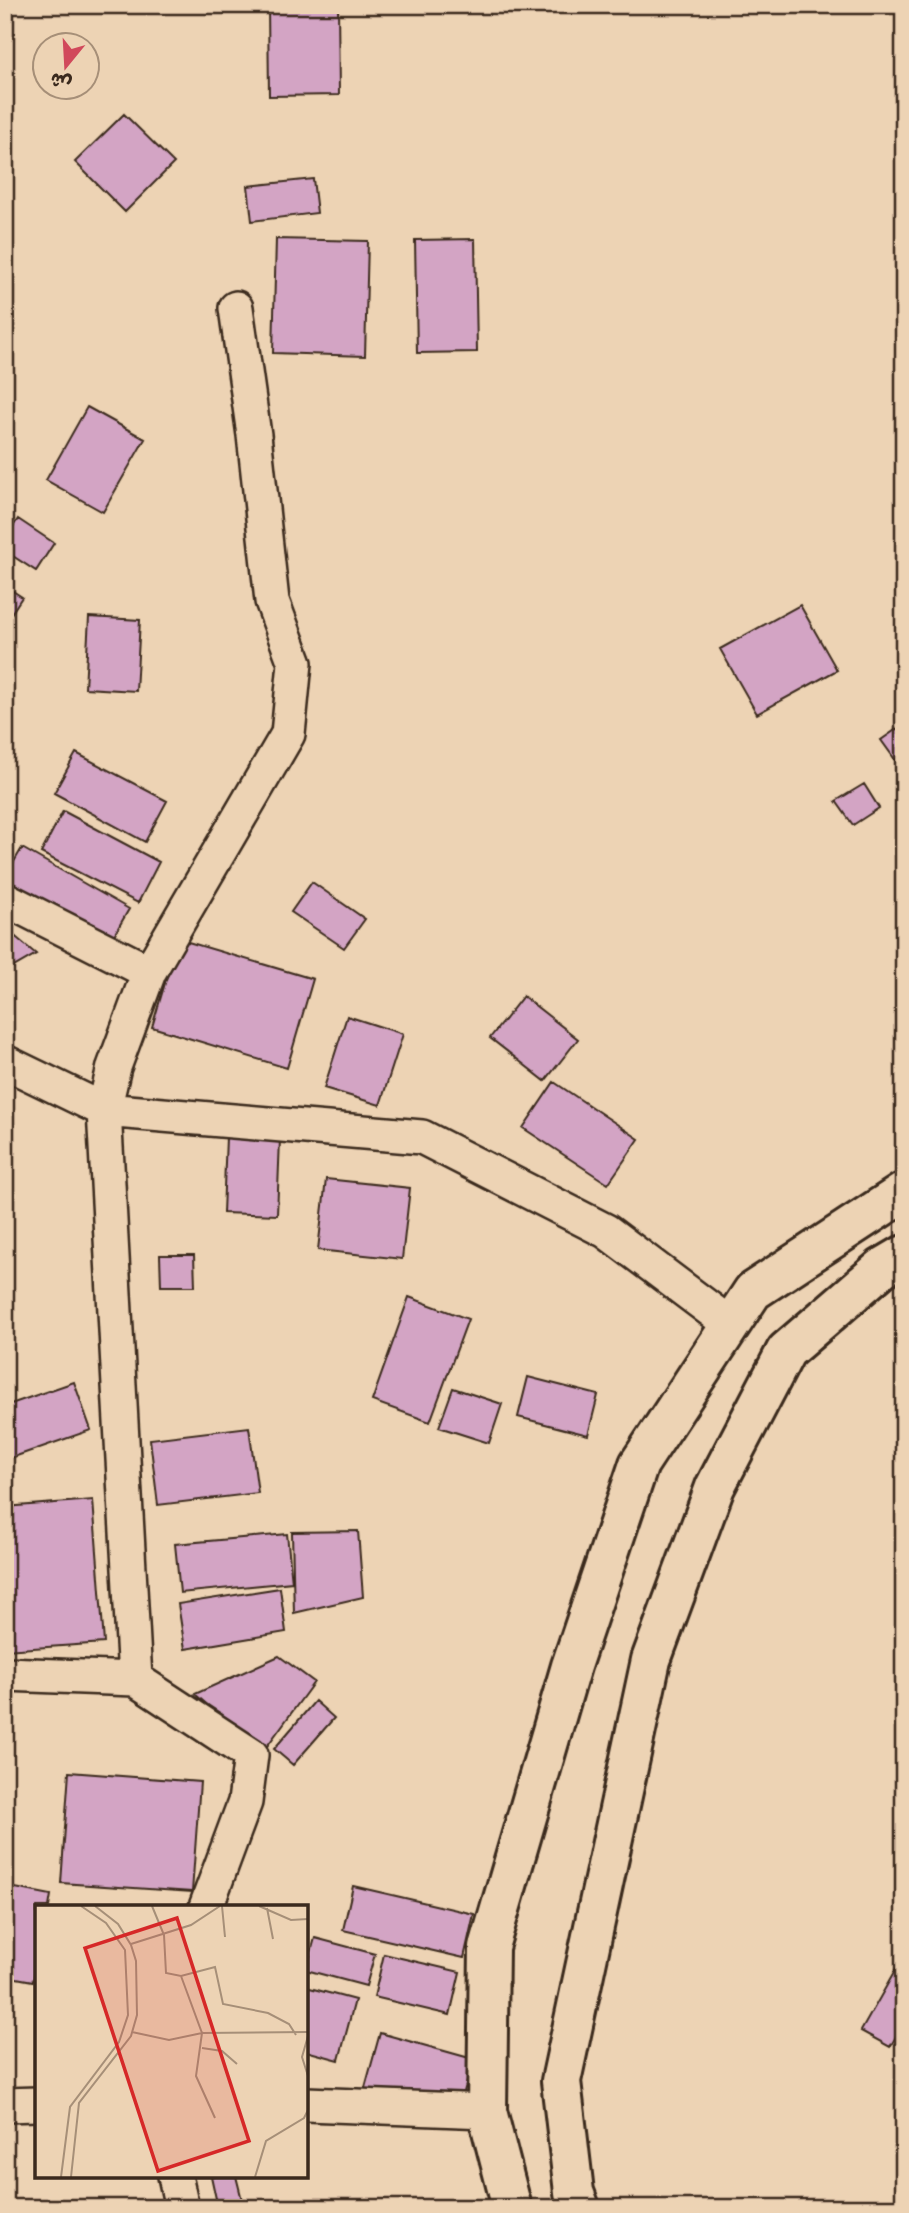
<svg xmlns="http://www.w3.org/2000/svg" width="909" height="2213" font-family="Dekko,'Playpen Sans Arabic',sans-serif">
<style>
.building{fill:#d3a4c4;stroke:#3b2a1e;stroke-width:2}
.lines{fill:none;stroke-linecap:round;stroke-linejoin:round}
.street-casing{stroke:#3b2a1e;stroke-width:38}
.secondary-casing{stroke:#3b2a1e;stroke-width:44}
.street{stroke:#edd3b4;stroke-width:33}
.secondary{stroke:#edd3b4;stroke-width:38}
.inset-road{fill:none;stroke:#a68f78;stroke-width:2}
.view{fill:#d62828;fill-opacity:0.15;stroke:#d62828;stroke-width:3.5}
.inset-edge{fill:none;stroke:#3b2a1e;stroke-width:3.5}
</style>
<rect width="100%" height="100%" fill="#edd3b4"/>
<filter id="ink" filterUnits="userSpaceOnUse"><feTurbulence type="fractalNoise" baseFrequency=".0143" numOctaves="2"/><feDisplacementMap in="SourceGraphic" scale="14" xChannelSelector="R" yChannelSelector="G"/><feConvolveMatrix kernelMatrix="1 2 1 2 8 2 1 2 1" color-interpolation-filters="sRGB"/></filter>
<g filter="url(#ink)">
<path class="building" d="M268,5h70l1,90 -70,1z
M124,114l50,49 -49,49 -50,-50z
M313,179l4,34 -65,8 -4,-35z
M276,239l92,2 -3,115 -92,-3z
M475,239l2,113 -60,1 -2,-113z
M87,407l58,32 -42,73 -57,-32z
M18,519l36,24 -18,28 -31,-20v-12z
M5,586l17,11 -17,26z
M800,605l37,65 -80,44 -37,-65z
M89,617l51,3 -4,71 -51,-3z
M904,724v48l-23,-32z
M76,753l91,48 -22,41 -91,-49z
M864,784l15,24 -26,17 -17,-24z
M63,811l96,51 -21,41 -97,-50z
M22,848l107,61 -23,40 -101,-57v-15z
M312,882l53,37 -21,29 -53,-36z
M5,928l31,26 -31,18z
M178,939l135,40 -26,89 -135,-41z
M523,996l55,43 -33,42 -55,-43z
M347,1016l56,18 -23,71 -56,-17z
M554,1082l85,57 -31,45 -85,-56z
M226,1137l54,2 -3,76 -54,-2z
M326,1179l84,9 -8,71 -84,-9z
M160,1255h34l1,31h-34z
M409,1297l59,22 -38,103 -58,-21z
M528,1377l70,18 -10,40 -70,-18z
M74,1382l17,48 -86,30v-54z
M453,1388l49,16 -13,39 -50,-16z
M249,1427l9,66 -100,12 -8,-66z
M93,1500l11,143 -99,7v-143z
M358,1531l5,66 -69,16 -2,-81z
M287,1534l5,48 -112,11 -5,-49z
M280,1588l6,44 -101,17 -7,-45z
M279,1656l35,26 -52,71 -67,-59z
M315,1701l19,17 -41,47 -19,-16z
M69,1772l131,10 -8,110 -131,-9z
M5,1886l46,9 -2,12h-12v58l-4,16 -28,-5z
M353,1886l121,28 -10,44 -121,-28z
M315,1938l60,16 -9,32 -60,-16z
M384,1954l76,18 -10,43 -76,-18z
M904,1955v68l-14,24 -29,-16z
M5,1985l10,2 -10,56z
M306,1987l49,13 -16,60 -33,-9z
M380,2033l93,26 -17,62 -93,-26z
M211,2176h25l8,32h-26z"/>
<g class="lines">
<defs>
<path id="street" d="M236,308l18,127 18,166 23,62 -7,71 -139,238 -35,95 -10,43 318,27 184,94 125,94
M5,899l144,73
M5,1062l99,48 31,569
M5,1674l130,5 116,76 -6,47 -39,105
M306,2104l181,7
M5,2105l32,-1
M175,2176l7,32"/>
<path id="secondary" d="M512,2208l-25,-97 2,-164 82,-281 68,-202 114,-173 151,-99
M580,2208l-6,-16 -13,-111 90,-421 64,-173 71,-136 96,-83 22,-13"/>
</defs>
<use href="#street" class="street-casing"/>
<use href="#secondary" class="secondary-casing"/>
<use href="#street" class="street"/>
<use href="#secondary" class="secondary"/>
</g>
</g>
<g transform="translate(35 1905)">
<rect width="273" height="273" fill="#edd3b4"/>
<path class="inset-road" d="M117,1l12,29 2,38 15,3 34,-9 8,37 45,9 21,11 7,11M187,1l3,31M224,1l32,14 17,-1M232,3l6,31M96,39l60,-19 29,-19M146,71l21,57 106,-1M97,127l37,8 33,-7 -6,43 19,42M273,131l-6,21 6,19M167,143l20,3 15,13M26,272l9,-70 49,-65 9,-27 -3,-65 -19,-27 -25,-17M36,272l8,-74 52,-67 6,-21 -1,-54 -5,-16 -13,-21 -23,-18M220,272l11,-36 38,-23 4,-8"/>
<path class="view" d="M142,13l72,223 -91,30 -73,-223z"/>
<rect width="273" height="273" class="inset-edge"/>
</g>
<rect width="909" height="2213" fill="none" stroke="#edd3b4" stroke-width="28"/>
<rect x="14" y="14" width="881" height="2185" fill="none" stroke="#3b2a1e" stroke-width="2.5" filter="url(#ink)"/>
<g transform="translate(66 66) rotate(198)"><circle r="33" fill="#edd3b4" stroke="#a68f78" stroke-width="2"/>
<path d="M0-5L12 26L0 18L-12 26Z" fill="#d1495b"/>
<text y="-10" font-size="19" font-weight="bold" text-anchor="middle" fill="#3b2a1e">ش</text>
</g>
</svg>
